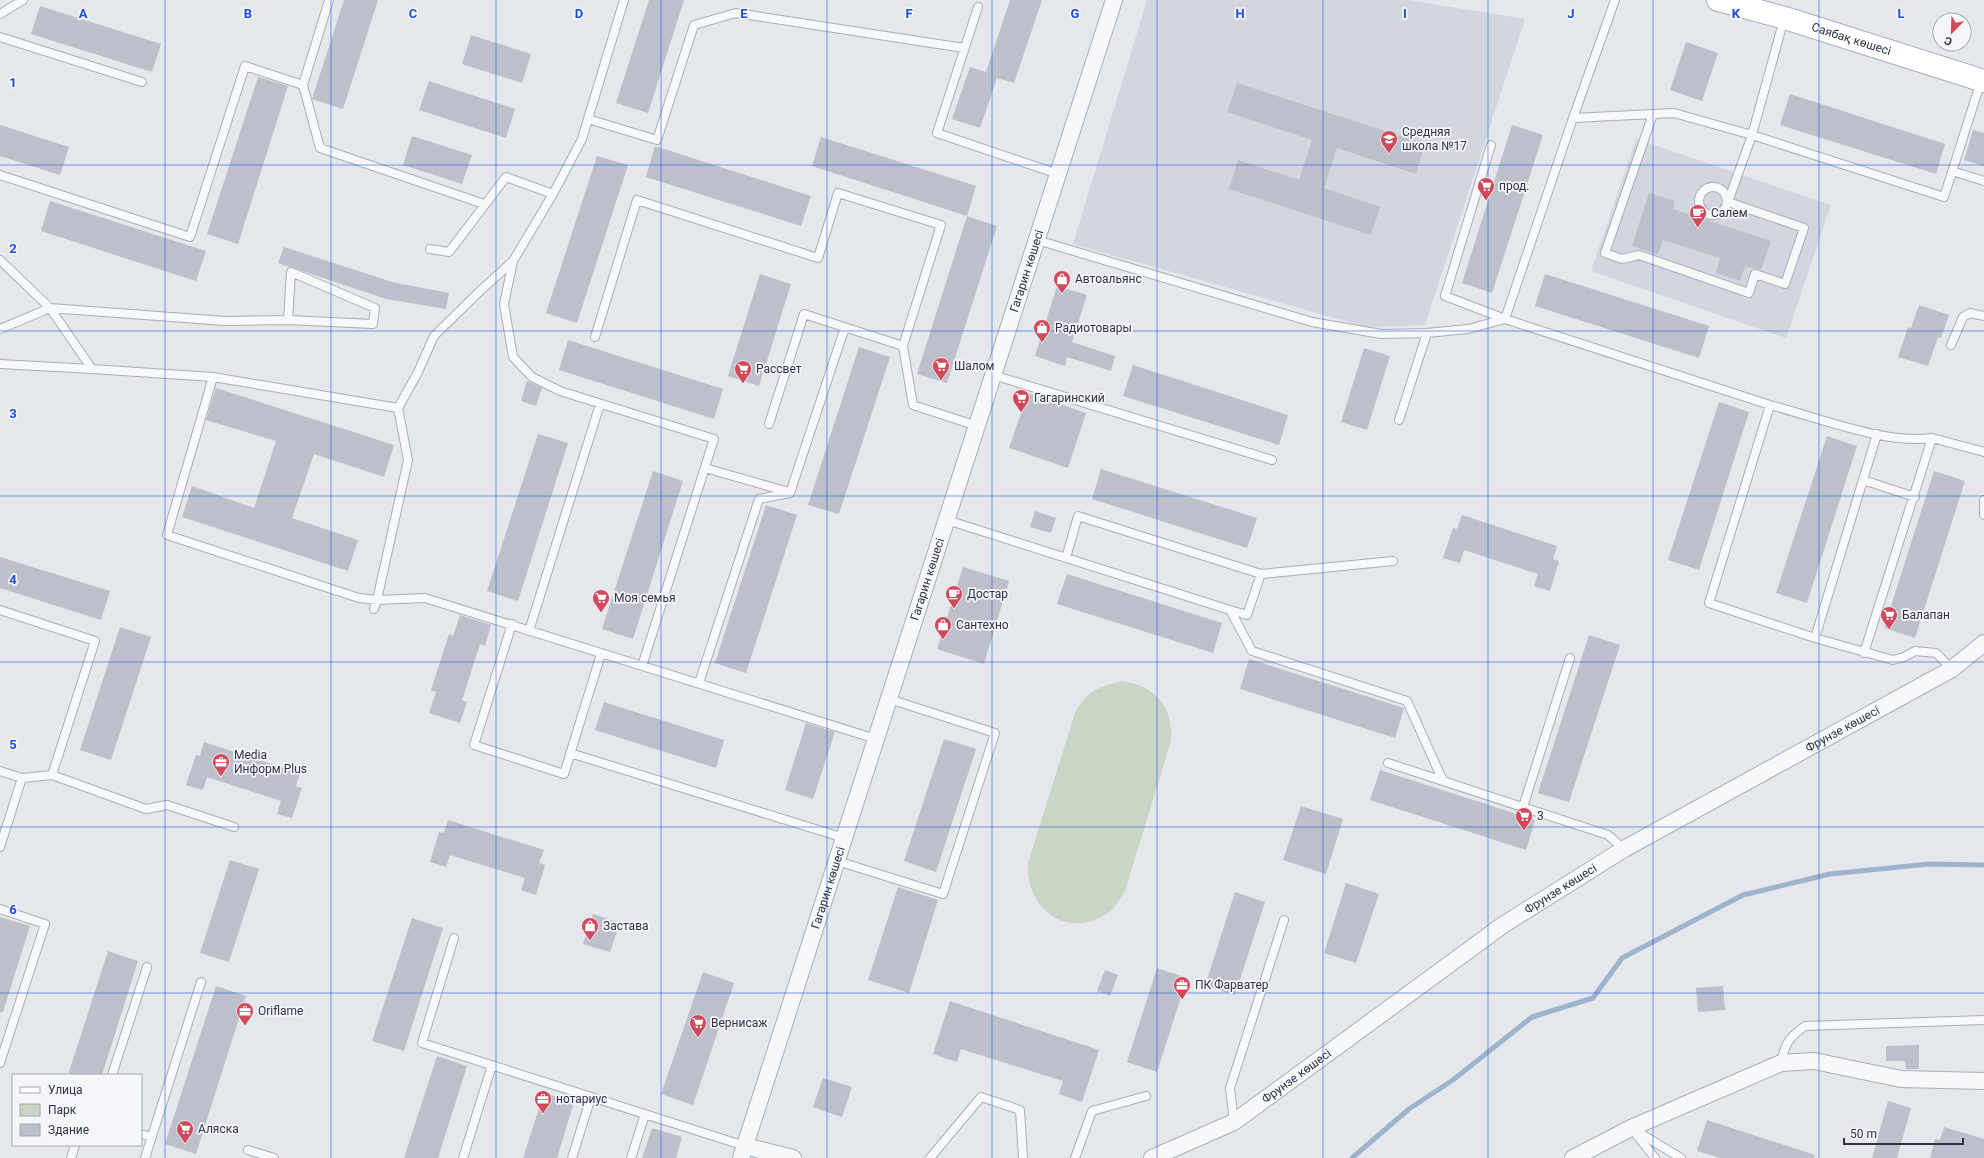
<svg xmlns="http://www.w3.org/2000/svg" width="1984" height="1158" font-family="Roboto,sans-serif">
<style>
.built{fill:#d2d6de}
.green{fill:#c9d6c5}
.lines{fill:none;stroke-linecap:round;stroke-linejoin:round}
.stream{stroke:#9fb4cc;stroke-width:5}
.building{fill:#bbc0ca}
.lane-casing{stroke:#a9aeb7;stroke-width:10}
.street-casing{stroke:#a9aeb7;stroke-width:18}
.secondary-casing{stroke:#a9aeb7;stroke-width:24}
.lane{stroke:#f7f8fa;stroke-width:8}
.street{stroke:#f7f8fa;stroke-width:16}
.secondary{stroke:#fff;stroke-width:22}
.grid{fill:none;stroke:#1d4ed8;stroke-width:1;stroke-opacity:0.55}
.labels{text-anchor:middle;stroke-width:3.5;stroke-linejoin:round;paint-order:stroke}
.street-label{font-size:12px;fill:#2b3445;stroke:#f4f6f9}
.poi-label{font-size:12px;fill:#2b3445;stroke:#f4f6f9;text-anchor:start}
.grid-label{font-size:13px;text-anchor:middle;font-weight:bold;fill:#1d4ed8;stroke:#f4f6f9;stroke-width:3.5;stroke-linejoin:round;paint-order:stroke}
</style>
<rect width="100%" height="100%" fill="#e4e7ec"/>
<path class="built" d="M1147,0h261l117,19 -100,306 -59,2 -293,-83z
M1636,139l195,66 -45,133 -195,-67z"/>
<path class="green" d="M1121,681c34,4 53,26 50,60l-46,150c-5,8 -11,19 -20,24 -40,24 -80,-8 -77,-52l47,-150c13,-23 22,-25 46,-32z"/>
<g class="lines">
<path class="stream" d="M1352,1158l57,-49 44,-29 79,-63 61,-19 29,-40 121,-63 87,-21 99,-10 55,1"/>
</g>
<path class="building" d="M344,0h34l-35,109 -31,-10z
M649,0h35l-36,113 -32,-10z
M1010,0h32l-28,83 -17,-5 -17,50 -28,-9 18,-52 16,5z
M40,6l121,38 -9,28 -121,-38z
M471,35l60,19 -9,29 -60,-19z
M1686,42l32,11 -16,48 -32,-11z
M258,77l30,9 -50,158 -31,-10z
M429,81l86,28 -9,29 -87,-28z
M1237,83l188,61 -9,30 -79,-26 -13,40 56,19 -9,28 -142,-46 9,-29 61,20 13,-40 -85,-28z
M1790,94l155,50 -9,30 -156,-49z
M0,125l69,22 -9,28 -60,-19z
M1512,125l31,10 -51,158 -30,-10z
M1973,130l11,3v33l-20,-6z
M412,136l60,19 -10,29 -59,-19z
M821,137l155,49 -9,30 -155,-50z
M655,146l156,50 -10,30 -155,-49z
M597,156l31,9 -51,158 -31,-10z
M1649,193l26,8 -2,8 98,32 -10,29 -16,-4 -5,15 -24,-8 4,-15 -57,-18 -5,14 -26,-8z
M50,201l156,50 -10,30 -155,-50z
M967,216l30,10 -50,157 -30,-9z
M284,247l108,35 57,11 -3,16 -60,-10 -108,-36z
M760,274l31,10 -32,102 -31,-10z
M1545,274l164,52 -10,32 -164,-52z
M1057,286l30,9 -15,47 43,14 -4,15 -44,-14 -2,9 -30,-10z
M1919,305l30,10 -8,23 -3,-1 -10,29 -30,-9 10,-30 3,1z
M568,340l155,49 -9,30 -155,-49z
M859,347l31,10 -51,157 -31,-9z
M1364,348l26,8 -23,74 -26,-8z
M1133,365l155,50 -9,30 -156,-49z
M527,381l15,7 -6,18 -15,-5z
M216,388l178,57 -10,32 -70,-23 -22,64 66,22 -10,31 -166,-54 10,-31 62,22 22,-67 -70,-21z
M1028,393l58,20 -18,55 -59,-20z
M1719,402l30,10 -50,158 -31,-10z
M538,434l30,9 -50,158 -31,-10z
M1827,436l30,10 -50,157 -31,-10z
M1101,469l156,49 -10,30 -155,-49z
M653,471l30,10 -50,158 -31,-10z
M1934,471l31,10 -50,157 -31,-10z
M766,505l31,10 -51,158 -31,-10z
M1035,511l21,7 -5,15 -21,-6z
M1462,515l95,31 -4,13 6,2 -9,30 -16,-5 4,-12 -74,-24 -4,13 -17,-5 10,-30 4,1z
M0,557l110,34 -9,29 -101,-32z
M963,567l46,14 -25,83 -47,-15z
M1067,574l155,49 -9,30 -156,-49z
M460,615l31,10 -6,21 -5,-2 -18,56 5,2 -7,21 -31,-10 7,-21 -5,-2 18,-56 4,2z
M120,627l31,10 -40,123 -31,-10z
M1589,635l31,10 -51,157 -31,-9z
M1249,659l155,49 -9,30 -155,-49z
M604,702l120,38 -8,28 -121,-38z
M806,723l29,9 -22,67 -28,-9z
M944,739l32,10 -40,123 -32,-11z
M204,742l96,31 -4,13 6,2 -10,30 -15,-4 4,-13 -74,-24 -4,13 -17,-5 10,-30 4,1z
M1380,770l155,50 -9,30 -156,-50z
M1301,806l42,13 -17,55 -43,-14z
M448,820l96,30 -5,13 6,2 -9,30 -15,-5 4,-12 -75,-23 -4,12 -16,-5 9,-30 5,1z
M230,860l29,9 -30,93 -29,-9z
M1346,883l33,11 -23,69 -32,-10z
M898,887l40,13 -29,93 -41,-13z
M1235,892l30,10 -30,93 -30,-9z
M593,914l27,9 -10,29 -27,-8z
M0,917l30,9 -27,86h-3z
M412,918l31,10 -39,123 -32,-10z
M108,951l30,10 -36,114h-34z
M1157,968l30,10 -30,94 -30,-10z
M1105,970l13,5 -8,21 -13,-5z
M703,972l31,11 -41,122 -32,-11z
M216,986l30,10 -50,158 -31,-10z
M1723,986l2,24 -27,2 -2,-24z
M950,1001l149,49 -17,52 -23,-8 4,-13 -102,-32 -4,13 -24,-8z
M1919,1045v24h-13l-1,-8h-19v-15z
M437,1056l30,10 -29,92h-34z
M823,1078l29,9 -10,30 -29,-10z
M544,1093l30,9 -17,56h-34z
M1888,1101l23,7 -14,50h-25z
M1707,1120l108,35 -1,3h-94l-23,-7z
M1944,1127l40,12v19h-54l5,-19 5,1z
M652,1128l30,9 -6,21h-34z"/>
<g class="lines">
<defs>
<path id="lane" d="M329,0l-26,85 17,63 164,56
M624,0l-36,119 69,21 37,-115 42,-12 228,35
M978,7l-41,126 121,41
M0,14l23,-14
M0,37l142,45
M1653,114l-48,139 17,6 17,-4 110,38 6,-19 30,10 19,-56 -76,-26 24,-67 32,-116
M1573,118l42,-118
M1491,145l-46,151 60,23 68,-201 101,-5 78,22 192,62 37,-116
M1952,171l32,10
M0,175l190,62 55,-171 58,19
M1699 201a14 14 0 1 1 28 0a14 14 0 1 1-28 0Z
M553,194l-40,67 -9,43 9,53 19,20 28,14 154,48 -72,227
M1037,240l275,82 69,12 46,-1 41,-4 37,-10 265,86 -61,198 106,35 78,22 11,-3 11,-6 21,2 16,16
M430,249l19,3 57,-75 47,17 29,-55 6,-20
M0,260l50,48 42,61 121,8
M0,329l50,-21 175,13 63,-1 85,4 2,-16 -84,-36 -3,48
M595,337l42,-137 181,58 20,-65 103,32 -38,121 -99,-32 -35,110
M1951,345l12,-28 7,-4 14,3
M903,346l10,59 64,21
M0,364l92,5
M993,375l279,85
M1770,405c46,12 117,40 162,33
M398,408l20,-36 16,-36 46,-45 33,-30
M1399,420l28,-87
M705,468l84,24
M1863,480l14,-46
M1984,500v15
M947,520l283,90 22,41 155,50 36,80
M1066,558l12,-42 183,58 132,-13
M374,609l3,-9 31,-140 -10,-52 -185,-31 -46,158 192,63 18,2 48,-2 451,141
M0,610l95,31 -43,134
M1230,610l17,5 14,-41
M512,624l-38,121 90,29 37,-120
M529,631l71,-227
M1815,638l48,-158 52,17
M1864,653l68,-215 52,14
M699,683l60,-184 31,-6 55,-166
M570,753l274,85
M1388,763l220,72 16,14
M0,771l22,7 -22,69
M22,778l30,-3 94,34 21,-4 67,22
M1523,807l47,-149
M837,861l106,33 52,-161 -106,-34
M0,909l45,15 -45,139
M454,938l-32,105 323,103
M1781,1063c4,-19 7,-25 24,-37l179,-6
M112,1075l35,-108
M1234,1122l-4,-34 54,-168
M1631,1128l50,30
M1635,1133l20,25
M141,1134l11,3
M248,1150l26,8
M71,1158l4,-13
M145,1158l56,-176
M463,1158l29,-93
M572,1158l19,-61
M631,1158l14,-44
M930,1158l51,-61 39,13 3,48
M1075,1158l17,-47 54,-15"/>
<g id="street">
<path d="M745,1146l48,12"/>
<path id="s1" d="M741,1158l373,-1158"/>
<path id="s2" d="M1152,1158l82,-36 269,-197 121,-76 328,-180 32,-26"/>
<path d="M1573,1158l58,-30 150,-65 33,-2 87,18 83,2"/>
</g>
<g id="secondary">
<path id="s3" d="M1718,0l67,18 199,63"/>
</g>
</defs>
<use href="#lane" class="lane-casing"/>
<use href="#street" class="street-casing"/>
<use href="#secondary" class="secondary-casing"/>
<use href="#lane" class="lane"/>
<use href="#street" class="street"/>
<use href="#secondary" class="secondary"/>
</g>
<path class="grid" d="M165,0v1158M331,0v1158M496,0v1158M661,0v1158M827,0v1158M992,0v1158M1157,0v1158M1323,0v1158M1488,0v1158M1653,0v1158M1819,0v1158M0,165h1984M0,331h1984M0,496h1984M0,662h1984M0,827h1984M0,993h1984"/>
<defs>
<symbol id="school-pin" viewBox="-11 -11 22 30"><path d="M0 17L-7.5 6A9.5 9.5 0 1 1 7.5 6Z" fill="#d1495b" stroke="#f4f6f9"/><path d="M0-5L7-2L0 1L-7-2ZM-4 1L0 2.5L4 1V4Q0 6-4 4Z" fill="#fff"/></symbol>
<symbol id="supermarket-pin" viewBox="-11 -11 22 30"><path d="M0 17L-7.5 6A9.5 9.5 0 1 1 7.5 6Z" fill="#d1495b" stroke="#f4f6f9"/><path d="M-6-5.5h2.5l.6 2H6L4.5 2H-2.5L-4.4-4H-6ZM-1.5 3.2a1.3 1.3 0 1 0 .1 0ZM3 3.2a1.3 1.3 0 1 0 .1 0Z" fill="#fff"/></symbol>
<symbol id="cafe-pin" viewBox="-11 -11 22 30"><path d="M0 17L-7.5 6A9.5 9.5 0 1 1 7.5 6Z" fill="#d1495b" stroke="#f4f6f9"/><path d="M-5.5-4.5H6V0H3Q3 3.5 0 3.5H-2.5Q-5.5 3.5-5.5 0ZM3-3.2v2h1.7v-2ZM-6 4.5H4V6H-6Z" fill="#fff"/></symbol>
<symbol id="shop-pin" viewBox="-11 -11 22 30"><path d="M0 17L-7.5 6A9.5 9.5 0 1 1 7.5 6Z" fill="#d1495b" stroke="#f4f6f9"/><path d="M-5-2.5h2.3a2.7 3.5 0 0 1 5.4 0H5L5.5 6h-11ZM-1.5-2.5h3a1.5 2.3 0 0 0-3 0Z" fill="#fff"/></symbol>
<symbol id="office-pin" viewBox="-11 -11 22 30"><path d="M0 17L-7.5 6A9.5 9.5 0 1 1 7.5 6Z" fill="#d1495b" stroke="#f4f6f9"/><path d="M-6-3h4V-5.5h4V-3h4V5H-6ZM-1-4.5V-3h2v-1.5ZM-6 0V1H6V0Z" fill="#fff"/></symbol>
</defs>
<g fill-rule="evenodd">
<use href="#school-pin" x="1379" y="129" width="20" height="27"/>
<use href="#supermarket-pin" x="1476" y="176" width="20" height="27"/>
<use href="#cafe-pin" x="1688" y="203" width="20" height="27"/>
<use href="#shop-pin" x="1052" y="269" width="20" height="27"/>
<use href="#shop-pin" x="1032" y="318" width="20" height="27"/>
<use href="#supermarket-pin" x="931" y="356" width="20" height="27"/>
<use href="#supermarket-pin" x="733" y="359" width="20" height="27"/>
<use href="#supermarket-pin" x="1011" y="388" width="20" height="27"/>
<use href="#cafe-pin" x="944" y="584" width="20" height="27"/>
<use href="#supermarket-pin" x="591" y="588" width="20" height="27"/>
<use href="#supermarket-pin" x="1879" y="605" width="20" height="27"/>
<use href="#shop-pin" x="933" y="615" width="20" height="27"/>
<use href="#office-pin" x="211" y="752" width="20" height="27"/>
<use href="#supermarket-pin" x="1514" y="806" width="20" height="27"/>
<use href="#shop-pin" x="580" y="916" width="20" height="27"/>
<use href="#office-pin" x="1172" y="975" width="20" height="27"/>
<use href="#office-pin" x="235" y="1001" width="20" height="27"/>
<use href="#supermarket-pin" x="688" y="1013" width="20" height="27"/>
<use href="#office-pin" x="533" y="1089" width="20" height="27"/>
<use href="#supermarket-pin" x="175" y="1119" width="20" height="27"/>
</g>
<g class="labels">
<g class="street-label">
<text dy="4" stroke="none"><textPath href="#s3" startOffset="139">Саябақ көшесі</textPath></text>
<text dy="4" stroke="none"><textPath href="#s1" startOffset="932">Гагарин көшесі</textPath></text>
<text dy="4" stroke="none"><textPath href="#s1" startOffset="608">Гагарин көшесі</textPath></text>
<text dy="4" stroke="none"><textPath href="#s2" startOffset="815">Фрунзе көшесі</textPath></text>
<text dy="4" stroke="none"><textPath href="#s1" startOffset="284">Гагарин көшесі</textPath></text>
<text dy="4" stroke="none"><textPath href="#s2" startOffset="491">Фрунзе көшесі</textPath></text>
<text dy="4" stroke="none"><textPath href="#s2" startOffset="167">Фрунзе көшесі</textPath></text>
</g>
<g class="poi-label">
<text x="1402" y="136">Средняя<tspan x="1402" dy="14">школа №17</tspan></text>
<text x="1499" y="190">прод.</text>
<text x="1711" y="217">Салем</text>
<text x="1075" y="283">Автоальянс</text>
<text x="1055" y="332">Радиотовары</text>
<text x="954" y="370">Шалом</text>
<text x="756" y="373">Рассвет</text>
<text x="1034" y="402">Гагаринский</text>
<text x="967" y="598">Достар</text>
<text x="614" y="602">Моя семья</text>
<text x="1902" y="619">Балапан</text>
<text x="956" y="629">Сантехно</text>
<text x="234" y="759">Media<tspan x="234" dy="14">Информ Plus</tspan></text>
<text x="1537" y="820">3</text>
<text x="603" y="930">Застава</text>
<text x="1195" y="989">ПК Фарватер</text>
<text x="258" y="1015">Oriflame</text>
<text x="711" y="1027">Вернисаж</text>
<text x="556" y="1103">нотариус</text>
<text x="198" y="1133">Аляска</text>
</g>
</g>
<g class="grid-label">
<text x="83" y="18">A</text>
<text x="248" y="18">B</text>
<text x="413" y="18">C</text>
<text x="579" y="18">D</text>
<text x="744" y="18">E</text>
<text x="909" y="18">F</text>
<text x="1075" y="18">G</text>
<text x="1240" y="18">H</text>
<text x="1405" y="18">I</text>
<text x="1571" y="18">J</text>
<text x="1736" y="18">K</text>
<text x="1901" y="18">L</text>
<text x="13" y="87">1</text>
<text x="13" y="253">2</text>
<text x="13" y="418">3</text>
<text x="13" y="584">4</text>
<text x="13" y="749">5</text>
<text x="13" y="914">6</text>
</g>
<rect x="12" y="1074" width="130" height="72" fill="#f4f6f9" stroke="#a4a8b1"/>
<rect x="20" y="1087" width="20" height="6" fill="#ffffff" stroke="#a4a8b1"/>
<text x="48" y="1094" font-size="12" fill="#2b3445">Улица</text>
<rect x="20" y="1104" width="20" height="12" fill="#c9d6c5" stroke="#a4a8b1"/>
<text x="48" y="1114" font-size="12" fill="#2b3445">Парк</text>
<rect x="20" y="1124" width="20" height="12" fill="#bbc0ca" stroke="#a4a8b1"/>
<text x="48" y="1134" font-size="12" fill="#2b3445">Здание</text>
<g transform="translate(1952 32) rotate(203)"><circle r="19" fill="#f4f6f9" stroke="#a4a8b1"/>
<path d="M0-3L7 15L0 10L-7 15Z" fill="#d1495b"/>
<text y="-6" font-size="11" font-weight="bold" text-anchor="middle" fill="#2b3445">С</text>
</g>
<path d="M1844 1138v6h119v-6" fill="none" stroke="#2b3445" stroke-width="2"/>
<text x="1850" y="1138" font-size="12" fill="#2b3445" stroke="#f4f6f9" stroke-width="3" paint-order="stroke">50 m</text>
</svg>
